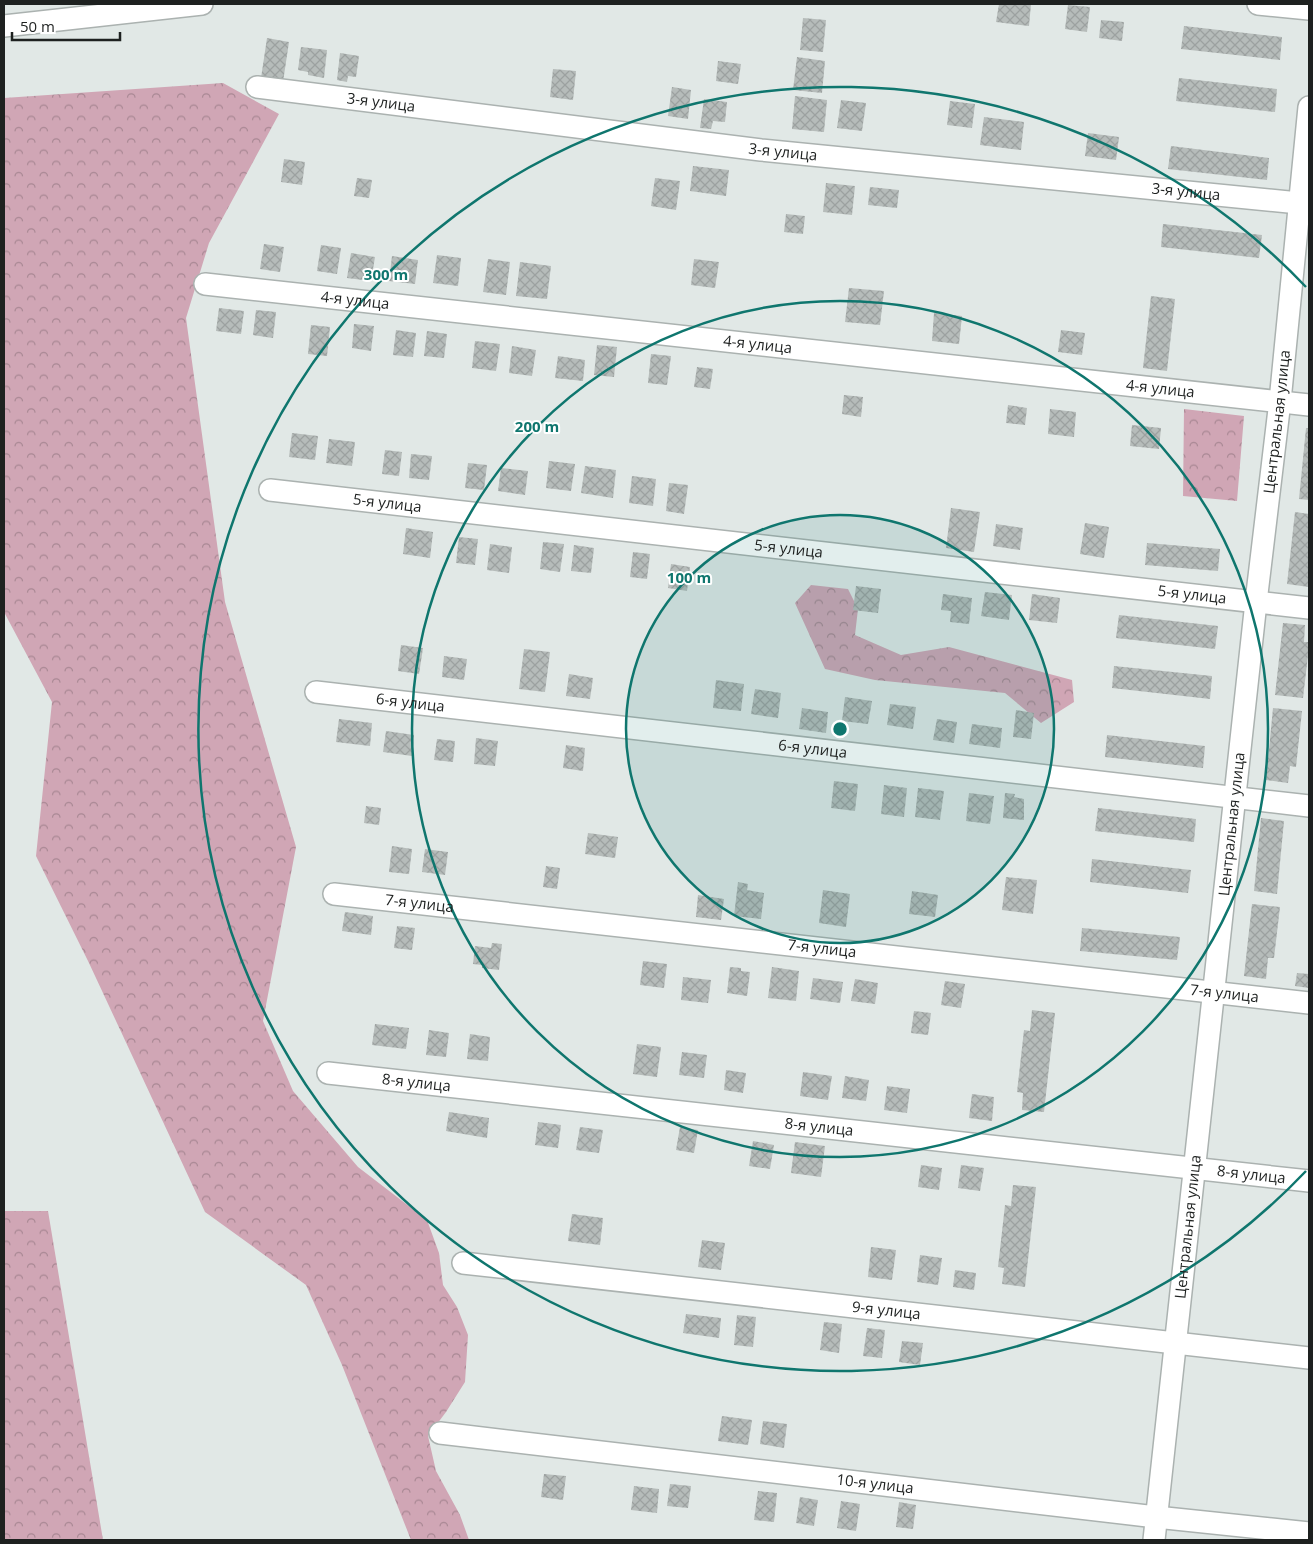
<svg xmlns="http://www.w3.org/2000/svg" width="1313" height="1544" font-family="'Open Sans',sans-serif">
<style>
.forest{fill:url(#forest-crowns)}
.building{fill:url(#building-cross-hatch)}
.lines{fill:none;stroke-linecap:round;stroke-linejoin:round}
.minor-casing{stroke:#abb2b0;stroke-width:24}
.minor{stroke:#fff;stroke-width:21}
.ring{fill:none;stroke:#0f766e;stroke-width:2.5}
.labels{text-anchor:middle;stroke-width:4;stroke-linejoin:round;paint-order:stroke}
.street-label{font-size:15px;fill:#1e2120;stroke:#fff}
.centre{fill:#0f766e;stroke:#fff;stroke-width:2.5}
.ring-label{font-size:15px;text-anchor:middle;font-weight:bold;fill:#0f766e;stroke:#fff;stroke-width:4;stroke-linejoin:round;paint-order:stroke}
</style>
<defs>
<pattern id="forest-crowns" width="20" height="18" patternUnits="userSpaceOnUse" patternTransform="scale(1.25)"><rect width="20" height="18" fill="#d0a6b5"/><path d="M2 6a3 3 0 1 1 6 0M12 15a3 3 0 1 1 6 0" fill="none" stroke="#a88793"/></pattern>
<pattern id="building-cross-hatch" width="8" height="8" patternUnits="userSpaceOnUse" patternTransform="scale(1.25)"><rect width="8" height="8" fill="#b6bcba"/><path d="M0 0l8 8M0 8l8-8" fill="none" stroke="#9ca1a0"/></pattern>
</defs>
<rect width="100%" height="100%" fill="#e1e8e6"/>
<path class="forest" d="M223,83l56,31 -70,129 -23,75 39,284 71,245 -33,174 30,70 65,76 69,53 12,33 4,32 14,22 11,28 -3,47 -19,30 -18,24 8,35 24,44 9,25h-58l-69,-175 -36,-80 -101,-73 -116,-249 -53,-107 16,-154 -48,-90v-514z
M1184,409l60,7 -7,85 -54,-5z
M811,585l37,4 10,20 -3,26 46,20 48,-8 123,33 2,22 -33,21 -36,-30 -130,-13 -50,-11 -30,-66z
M4,1211h44l55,329h-99z"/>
<path class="building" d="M999,4h32l-2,22 -33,-4z
M1068,5l22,2 -3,25 -22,-3z
M803,18l23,2 -3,32 -23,-2z
M1101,20l23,2 -2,19 -23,-3z
M1184,26l98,11 -2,23 -99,-11z
M267,38l22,4 -6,40 -22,-4z
M301,47l26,3 -3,28 -16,-3v-3l-10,-2z
M340,53l19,3 -3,21 -8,-1 -1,6 -10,-2z
M797,57l28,4 -3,32 -29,-3z
M718,61l23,3 -3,20 -22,-3z
M553,69l23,2 -3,29 -23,-3z
M1179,78l98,11 -2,23 -99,-11z
M672,87l19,3 -3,29 -20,-3z
M795,96l32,4 -3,32 -32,-3z
M704,99l23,3 -2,20 -12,-1 -2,8 -11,-1z
M841,100l25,3 -4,28 -25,-3z
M950,101l25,3 -3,24 -25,-3z
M984,117l40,5 -3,28 -41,-5z
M1088,133l31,4 -3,23 -31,-4z
M1171,146l98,12 -2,22 -99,-11z
M284,159l21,3 -3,23 -21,-3z
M693,166l36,4 -3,26 -36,-5z
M357,178l15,2 -3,18 -15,-2z
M655,178l25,3 -4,29 -25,-4z
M826,183l29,3 -3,29 -29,-3z
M870,187l29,3 -2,18 -29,-3z
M786,214l19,2 -2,18 -19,-2z
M1163,224l99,11 -3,23 -98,-11z
M264,244l20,3 -4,25 -20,-3z
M321,245l20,3 -4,26 -20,-3z
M351,253l24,4 -4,24 -24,-3z
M437,255l24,3 -3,28 -25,-3z
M392,256l26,4 -3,24 -26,-3z
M488,259l22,3 -4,33 -23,-3z
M694,259l25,3 -4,26 -24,-3z
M520,262l31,4 -4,33 -31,-3z
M849,288l35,3 -4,34 -35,-3z
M1151,296l24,3 -8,72 -24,-3z
M219,308l25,3 -3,23 -25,-3z
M256,310l20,2 -3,26 -20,-3z
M934,313l28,3 -3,28 -27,-3z
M354,324l20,2 -3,25 -19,-3z
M311,325l19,2 -3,29 -19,-2z
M396,330l20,3 -3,24 -20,-2z
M1061,330l24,3 -3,22 -24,-3z
M427,331l20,3 -3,24 -20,-2z
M475,341l25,3 -4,27 -24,-3z
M597,345l20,2 -3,30 -20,-2z
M512,346l24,4 -4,26 -23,-3z
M651,354l20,2 -4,29 -19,-2z
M558,356l27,4 -2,21 -28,-3z
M697,367l16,2 -3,20 -16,-2z
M844,395l19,2 -2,20 -19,-3z
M1008,405l19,3 -2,17 -19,-2z
M1050,409l26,3 -2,25 -26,-3z
M1132,425l29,3 -2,21 -29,-3z
M1306,428h3v72l-10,-1z
M292,433l26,3 -3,24 -26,-3z
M329,439l26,3 -3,24 -26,-3z
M385,450l17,2 -3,24 -17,-2z
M411,454l21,2 -3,24 -20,-2z
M549,461l26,3 -4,27 -25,-3z
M468,463l19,2 -3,25 -19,-2z
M585,466l31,4 -3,28 -32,-5z
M501,468l27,3 -3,24 -27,-4z
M632,476l24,3 -3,27 -24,-3z
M669,483l19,2 -4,29 -18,-3z
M951,508l29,4 -6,40 -28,-4z
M1295,512l14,2v73l-22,-3z
M1085,523l24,4 -5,31 -24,-4z
M996,524l27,4 -3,22 -27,-4z
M406,528l27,4 -3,26 -27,-4z
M459,537l19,2 -3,26 -19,-2z
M543,542l21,2 -4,28 -20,-3z
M1147,543l73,6 -2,22 -73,-6z
M490,544l22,3 -3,26 -22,-3z
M574,545l20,3 -3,25 -20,-2z
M633,552l17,2 -3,25 -17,-2z
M671,564l19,3 -3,24 -19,-3z
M856,586l25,3 -3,24 -25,-3z
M985,592l27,3 -3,25 -28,-4z
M943,594l29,4 -3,26 -19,-2 1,-11 -10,-1z
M1032,594l28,4 -3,25 -28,-3z
M1119,615l99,11 -3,23 -99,-11z
M1283,623l22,2 -1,17h5v5l-6,51 -28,-3z
M401,645l22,3 -4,26 -21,-3z
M524,649l26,3 -5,40 -26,-3z
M444,656l23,3 -3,21 -22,-3z
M1114,666l98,10 -2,23 -98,-11z
M569,674l24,4 -3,21 -24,-3z
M716,680l28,4 -3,27 -28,-3z
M755,689l26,4 -3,25 -27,-4z
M845,697l27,4 -4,23 -26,-3z
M890,704l26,3 -3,22 -26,-4z
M802,708l26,4 -2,21 -27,-4z
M1273,708l29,3 -6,56 -6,-1 -2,17 -22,-3z
M1016,710l18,3 -3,26 -18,-2z
M339,719l33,4 -2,23 -34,-4z
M937,719l20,3 -3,21 -21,-3z
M972,724l30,4 -2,20 -31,-4z
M386,731l28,4 -2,21 -29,-4z
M1107,735l98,11 -2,22 -98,-11z
M476,738l22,3 -3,25 -21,-2z
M437,739l18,2 -2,21 -19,-2z
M566,745l19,3 -2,23 -20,-3z
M834,781l24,3 -3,27 -24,-3z
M884,785l23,3 -3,29 -23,-3z
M918,788l26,3 -4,29 -25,-3z
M969,793l25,3 -4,28 -24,-3z
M1005,793l10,1 -1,3 10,2v21l-21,-2z
M366,806l15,2 -2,17 -15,-2z
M1098,808l98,11 -2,23 -99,-11z
M1261,818l23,3 -7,73 -23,-3z
M588,833l30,4 -3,21 -30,-4z
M392,846l20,3 -3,25 -20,-2z
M425,849l23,3 -3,23 -23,-3z
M1092,859l99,11 -3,23 -98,-11z
M546,866l14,2 -3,21 -14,-2z
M1006,877l31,3 -4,34 -31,-4z
M738,882l10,2 -1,6 17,3 -3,26 -27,-3z
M823,890l27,4 -4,33 -27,-4z
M912,891l26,4 -3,22 -26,-3z
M698,895l26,4 -3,21 -25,-3z
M1252,904l28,3 -6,51h-6l-2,21 -22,-3z
M345,912l28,4 -2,19 -29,-4z
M397,926l18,2 -3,22 -18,-2z
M1082,928l98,9 -3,23 -97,-9z
M492,943l10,1 -3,26 -17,-2v-3l-9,-1 2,-18 16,2z
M643,961l24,3 -3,24 -24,-3z
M730,967l11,1v3l9,1 -3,24 -20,-3z
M772,967l27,4 -3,30 -28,-3z
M1297,973l12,1v14l-14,-2z
M683,977l28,3 -3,23 -27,-3z
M813,978l30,4 -3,21 -30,-4z
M855,979l23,4 -3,21 -24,-3z
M945,981l20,3 -4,24 -20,-3z
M1032,1010l23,3 -11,99 -22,-2 1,-17 -6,-1 7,-62 6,1z
M914,1011l17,2 -3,22 -17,-2z
M375,1024l34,4 -3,21 -34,-4z
M429,1030l20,3 -3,24 -20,-2z
M470,1034l20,3 -2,24 -21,-2z
M637,1044l24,3 -4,30 -24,-3z
M682,1052l25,3 -3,23 -25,-3z
M726,1070l20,3 -3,20 -19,-3z
M803,1072l29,4 -4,24 -28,-4z
M845,1076l24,4 -3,21 -24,-3z
M887,1086l23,3 -3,24 -23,-3z
M972,1094l22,3 -2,24 -23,-3z
M449,1112l40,6 -2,20 -41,-7z
M538,1122l23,3 -3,23 -23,-3z
M580,1127l23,3 -4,23 -23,-3z
M680,1127l18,3 -4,23 -18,-3z
M753,1141l21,4 -4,24 -21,-3z
M795,1142l30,4 -4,31 -30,-4z
M921,1165l21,3 -3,22 -21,-3z
M961,1165l23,3 -4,23 -22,-3z
M1013,1185l23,2 -11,100 -23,-3 2,-16 -6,-1 7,-62 6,1z
M572,1214l31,4 -3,27 -32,-4z
M702,1240l23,3 -4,27 -23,-3z
M871,1247l25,3 -4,30 -24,-3z
M920,1255l22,3 -4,27 -21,-3z
M955,1270l21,3 -2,17 -21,-3z
M686,1314l35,4 -2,20 -36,-5z
M737,1315l19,2 -3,30 -19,-2z
M824,1322l18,2 -3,29 -19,-3z
M867,1328l18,2 -3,28 -19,-2z
M902,1341l21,2 -3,22 -21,-3z
M722,1416l30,4 -4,25 -30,-4z
M763,1421l24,3 -3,24 -24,-4z
M544,1474l22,2 -3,24 -22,-3z
M670,1484l21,2 -3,22 -21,-2z
M634,1486l25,3 -2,24 -26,-3z
M758,1491l19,2 -3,29 -20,-2z
M800,1497l18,3 -4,26 -18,-3z
M841,1501l19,3 -4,27 -19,-3z
M899,1502l17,3 -3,24 -17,-2z"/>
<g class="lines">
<defs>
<g id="minor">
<path d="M1258,4l51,5"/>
<path d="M4,26l198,-22"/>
<path id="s1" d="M257,87l504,63 548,54"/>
<path id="s2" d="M205,284l1104,121"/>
<path id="s3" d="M270,490l1039,118"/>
<path id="s4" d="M316,692l993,114"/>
<path id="s5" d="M334,894l975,109"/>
<path id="s6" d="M328,1073l981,108"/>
<path id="s7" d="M463,1263l846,95"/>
<path id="s8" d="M440,1433l716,84 153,16"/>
<path id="s9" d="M1154,1540l102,-938 24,-201 29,-294"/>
</g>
</defs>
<use href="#minor" class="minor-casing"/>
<use href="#minor" class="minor"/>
</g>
<circle cx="840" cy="729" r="214" fill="#0f766e" fill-opacity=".12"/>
<g class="ring">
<circle cx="840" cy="729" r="214"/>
<circle cx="840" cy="729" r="428"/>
<path d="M1306 1171A642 642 0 1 1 1306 287"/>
</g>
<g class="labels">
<g class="street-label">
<text dy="5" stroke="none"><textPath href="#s1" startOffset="125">3-я улица</textPath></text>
<text dy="5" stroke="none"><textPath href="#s1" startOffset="530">3-я улица</textPath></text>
<text dy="5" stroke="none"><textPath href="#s1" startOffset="935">3-я улица</textPath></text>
<text dy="5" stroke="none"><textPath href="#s2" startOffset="151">4-я улица</textPath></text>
<text dy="5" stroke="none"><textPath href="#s2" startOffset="556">4-я улица</textPath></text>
<text dy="5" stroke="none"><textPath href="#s2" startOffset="961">4-я улица</textPath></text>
<text dy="5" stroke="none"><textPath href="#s9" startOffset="1125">Центральная улица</textPath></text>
<text dy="5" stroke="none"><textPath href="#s3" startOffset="118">5-я улица</textPath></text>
<text dy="5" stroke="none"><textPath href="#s3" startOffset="522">5-я улица</textPath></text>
<text dy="5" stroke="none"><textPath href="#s3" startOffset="928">5-я улица</textPath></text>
<text dy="5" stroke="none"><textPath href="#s4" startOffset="95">6-я улица</textPath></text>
<text dy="5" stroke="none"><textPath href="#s4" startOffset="500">6-я улица</textPath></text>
<text dy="5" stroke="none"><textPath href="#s9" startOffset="720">Центральная улица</textPath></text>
<text dy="5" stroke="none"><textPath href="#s5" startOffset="86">7-я улица</textPath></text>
<text dy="5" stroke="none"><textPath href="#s5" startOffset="491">7-я улица</textPath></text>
<text dy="5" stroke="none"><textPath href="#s5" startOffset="896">7-я улица</textPath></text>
<text dy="5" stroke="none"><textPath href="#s6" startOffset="89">8-я улица</textPath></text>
<text dy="5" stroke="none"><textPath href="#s6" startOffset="494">8-я улица</textPath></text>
<text dy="5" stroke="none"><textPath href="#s6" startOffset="929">8-я улица</textPath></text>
<text dy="5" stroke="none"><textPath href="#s9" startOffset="315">Центральная улица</textPath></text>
<text dy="5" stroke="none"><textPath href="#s7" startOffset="426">9-я улица</textPath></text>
<text dy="5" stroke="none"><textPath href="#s8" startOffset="438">10-я улица</textPath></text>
</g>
</g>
<circle cx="840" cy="729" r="8" class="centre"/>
<g class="ring-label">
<text x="386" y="280">300 m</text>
<text x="537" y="432">200 m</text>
<text x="689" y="583">100 m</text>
</g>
<rect width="1313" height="1544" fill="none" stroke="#1e2120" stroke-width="10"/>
<path d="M12 32v8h108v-8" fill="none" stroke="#1e2120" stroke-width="2.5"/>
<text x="20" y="32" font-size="15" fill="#1e2120" stroke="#ffffff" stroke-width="4" paint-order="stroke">50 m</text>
</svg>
